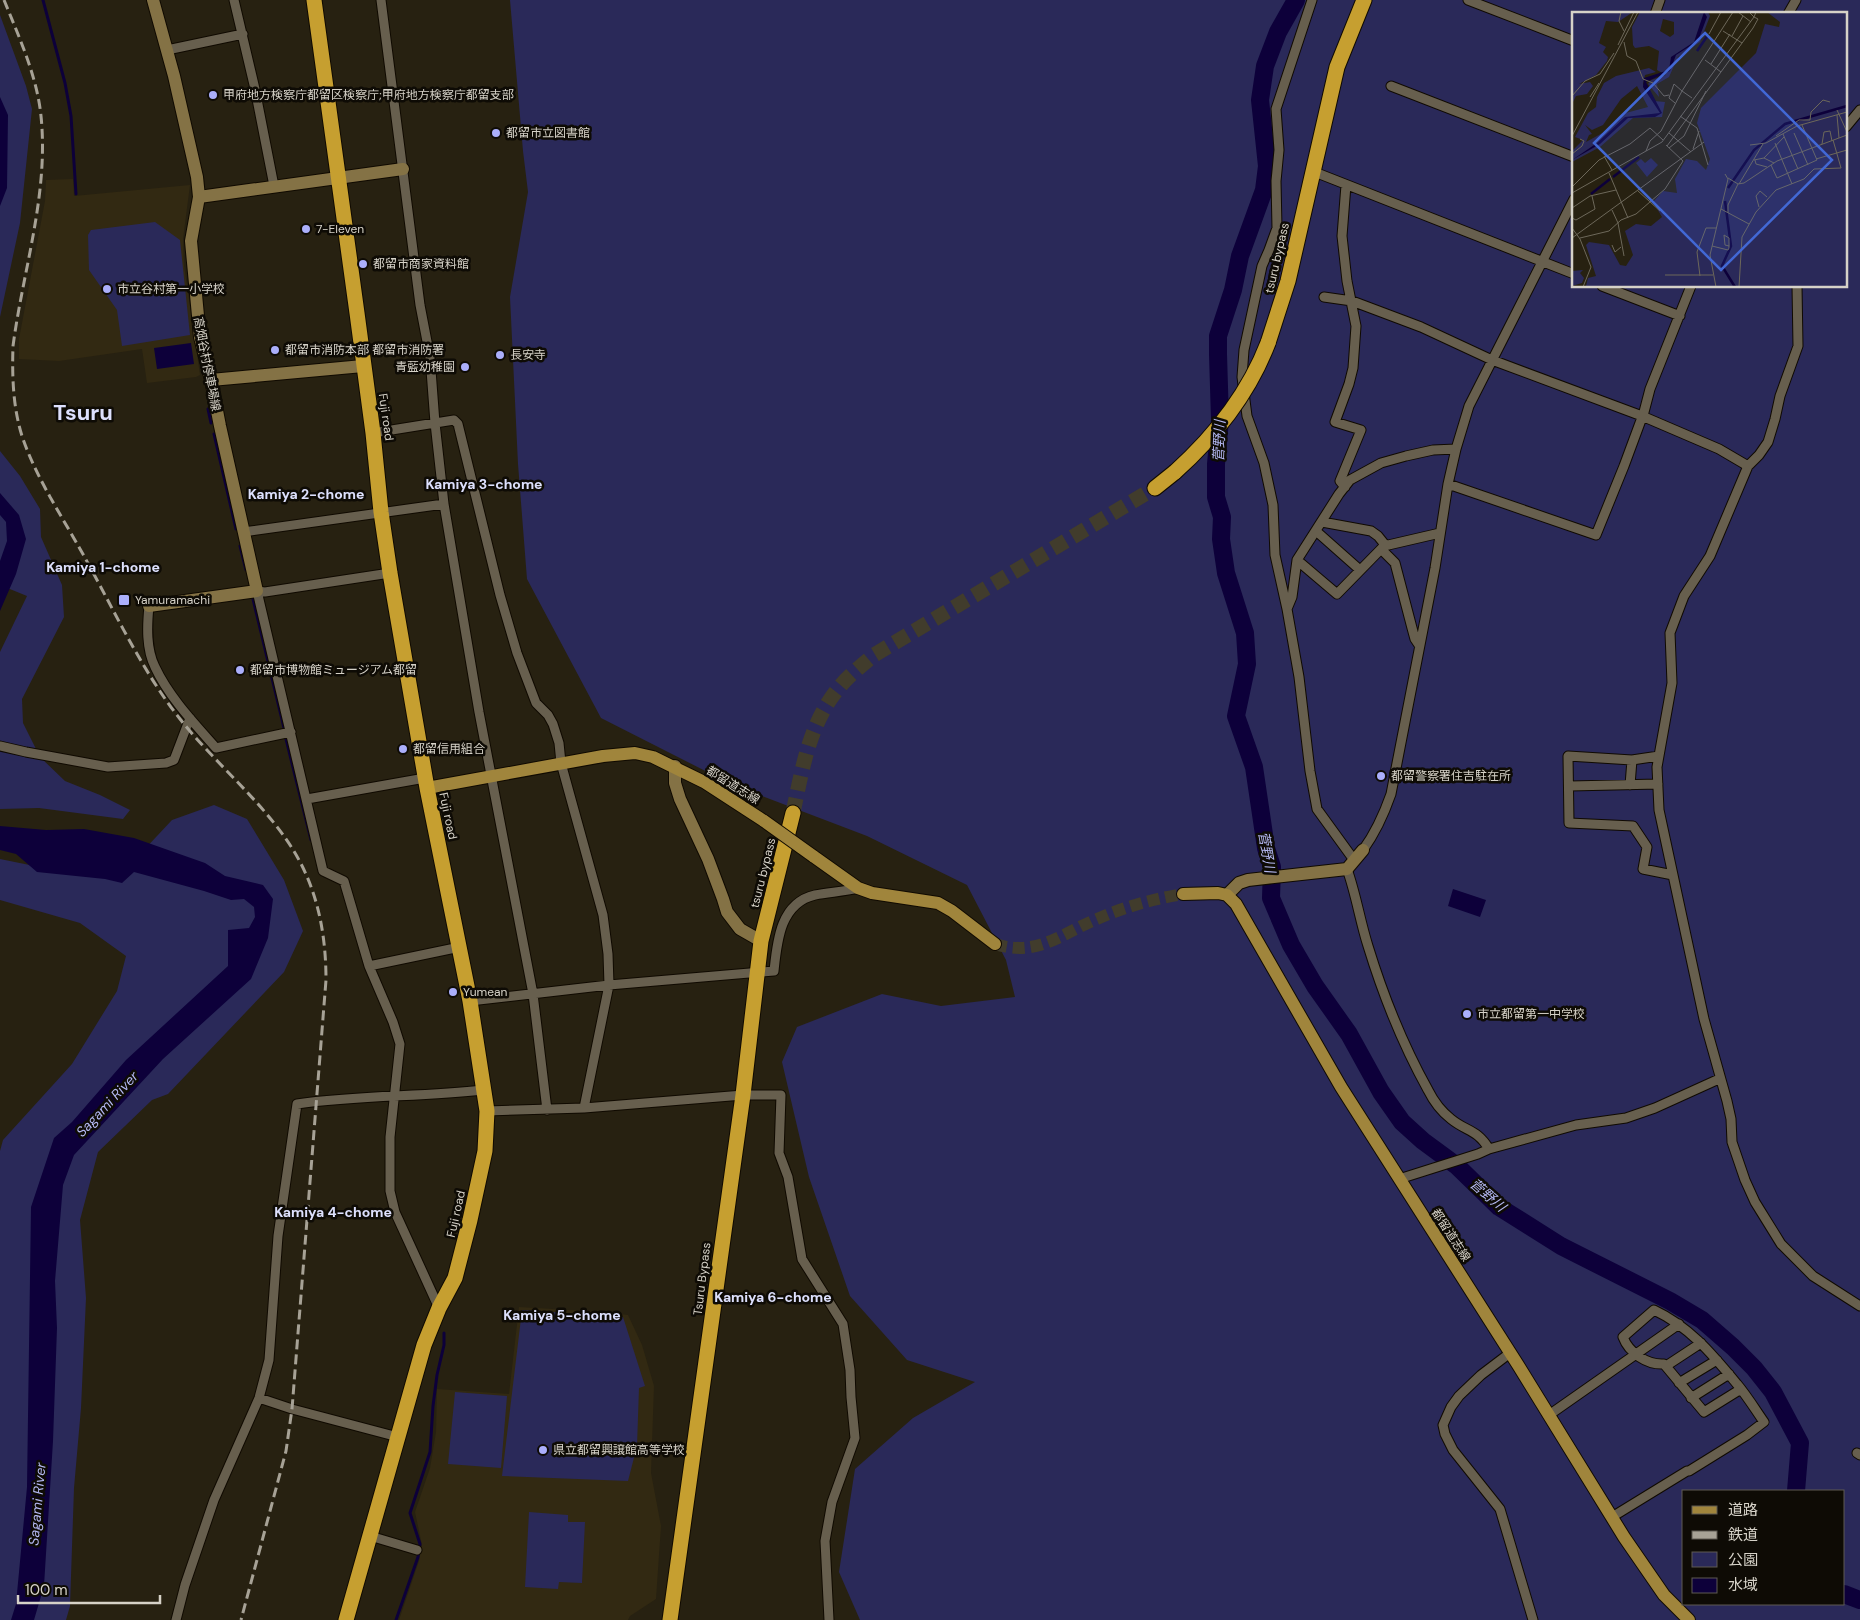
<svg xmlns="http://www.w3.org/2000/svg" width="1860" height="1620" font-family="'DM Sans','Noto Sans JP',sans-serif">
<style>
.built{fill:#322912}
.green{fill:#2a2959;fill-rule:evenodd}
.water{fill:#0d003a}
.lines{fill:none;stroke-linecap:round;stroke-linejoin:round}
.stream{stroke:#0d003a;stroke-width:3}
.river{stroke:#0d003a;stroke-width:18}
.primary-tunnel{stroke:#413c2c;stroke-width:12;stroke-dasharray:12 6;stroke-linecap:butt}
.highway-tunnel{stroke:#413c2c;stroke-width:15;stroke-dasharray:15 8;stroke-linecap:butt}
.street-casing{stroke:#100a01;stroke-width:11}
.secondary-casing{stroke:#100a01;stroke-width:14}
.primary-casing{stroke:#100a01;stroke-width:14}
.highway-casing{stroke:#100a01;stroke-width:17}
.street{stroke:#675f4e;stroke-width:9}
.secondary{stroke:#847245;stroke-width:12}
.primary{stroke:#a0853c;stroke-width:12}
.highway{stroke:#c69f30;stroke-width:15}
.rail{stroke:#a7a296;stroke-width:3;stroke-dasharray:10 5;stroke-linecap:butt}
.primary-bridge-casing{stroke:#100a01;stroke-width:14;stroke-linecap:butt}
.highway-bridge-casing{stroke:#100a01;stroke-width:17;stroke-linecap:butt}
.primary-bridge{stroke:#a0853c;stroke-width:12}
.highway-bridge{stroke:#c69f30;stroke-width:15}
.poi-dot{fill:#abaffb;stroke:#0e0b05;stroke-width:2}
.labels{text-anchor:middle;stroke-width:5;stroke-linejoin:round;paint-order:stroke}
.poi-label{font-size:12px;fill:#d6d2c8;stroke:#0e0b05;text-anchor:start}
.street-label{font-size:12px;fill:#d6d2c8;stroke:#0e0b05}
.water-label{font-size:14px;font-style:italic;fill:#b4b8f2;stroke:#0e0b05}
.neighbourhood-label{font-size:14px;font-weight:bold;fill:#dde0fd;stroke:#0e0b05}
.town-label{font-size:22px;font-weight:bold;fill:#dde0fd;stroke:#0e0b05}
.inset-river{fill:none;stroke:#0d003a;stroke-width:2.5}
.inset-road{fill:none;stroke:#6d685a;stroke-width:1}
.view{fill:#4268d5;fill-opacity:0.15;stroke:#4268d5;stroke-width:2.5}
.inset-edge{fill:none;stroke:#d6d2c8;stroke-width:2.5}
</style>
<rect width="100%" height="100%" fill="#272111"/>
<path class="built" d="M73,179l1,17 116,-11 -7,54 1,26 16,110 -4,2 -49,6 -5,-34 -83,12 -40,-2v-20l26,-138 1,-21z
M519,1307l84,5 25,3 14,30 12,41 -3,87 10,53 -5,73 -26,17 -2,4h-229l20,-59 3,-16 -7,-33 15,-44 6,-36 1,-43 72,5z"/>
<path class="green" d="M510,0h1350v1620h-1000l-21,-48 16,-103 58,-51 62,-36 -68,-22 -57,-64 -41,-119 -27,-115 15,-35 85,-33 59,12 74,-9 -9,-37 -39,-75 -100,-49 -134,-51 -132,-67 -74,-139 -9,-115 -8,-167 18,-105 -5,-41zM1574,14h272v272h-272zM1684,1491h160v113h-160z
M0,15l26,71 6,23 -12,114 -20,94z
M155,222l25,18 10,95 -68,11 -5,-36 -28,-40 -1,-35 3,-5z
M0,451l20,25 20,33 1,28 21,48 2,32 -42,82 1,24 17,34 25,24 35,14 30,15 -7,9 -84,-11 -39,1v-157l27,-56 -27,-11z
M214,805l33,14 37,61 19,51 -19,41 -116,122 -16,6 -54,52 -18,68 6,78 -5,110 -7,80 -4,118 -4,14h-66v-469l3,-11 69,-76 45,-73 9,-35 -46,-33 -80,-23v-41l64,13 63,-4 45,-48z
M522,1310l101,7 22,69 -6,2 -2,58 -9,35 -126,-5z
M455,1392l52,4 -6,72 -53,-4z
M529,1512l39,3v7h17l-3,61 -23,-1 -1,7 -33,-2z"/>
<path class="water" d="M0,97l8,18 -1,73 -7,18z
M191,343l3,21 -37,5 -3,-21z
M0,493l19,22 7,24 -10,35 -16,37v-50l7,-20 -1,-19 -6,-7z
M0,826l46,4 38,-1 50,9 71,25 20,13 38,9 10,14 -5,39 -17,41 -88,80 -89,96 -11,30 -8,96 2,47 -4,113 -9,145 -10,34h-23l5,-16 11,-117 4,-280 23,-69 18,-16 54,-62 102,-94v-36l21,-2 6,-11 -1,-10 -10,-8 -13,1 -27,-9 -70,-19 -12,11 -17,-4 -68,-7 -21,-18 -16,-4z
M1453,889l33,11 -6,17 -32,-11z"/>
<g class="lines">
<path class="stream" d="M43,0l22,83 6,33 5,78
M208,409l3,14
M214,434l22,95
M240,546l6,24
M253,599l31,129
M286,739l25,101
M396,1620l22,-63 2,-13 -10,-31 20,-61 3,-46 4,-31 7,-30v-12"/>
<path class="river" d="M1296,0l-18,32 -13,34 -5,34 7,66 -3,24 -24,66 -7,34 -15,46v18l2,66 -4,44v33l6,20 -1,22 5,34 19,60 2,31 -11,52 18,51 12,81 6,19 -1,31 20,47 24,41 34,48 32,58 21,30 21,19 34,25 42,41 62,39 109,55 32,19 31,27 21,21 19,24 27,51 -4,48
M1844,1594l16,6"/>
<path class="primary-tunnel" d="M995,944c42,13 64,-9 102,-25 27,-12 56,-20 86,-25"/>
<path class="highway-tunnel" d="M793,813c9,-43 16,-88 44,-123 10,-13 24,-24 37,-35l281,-167"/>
<defs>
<path id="street" d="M234,0l21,89 19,97
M381,0l39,305 10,52 5,66 9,81 35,208 54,282 14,116
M1312,0l-36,109 3,41 -3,31 1,47 -8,22 -7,16 -18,84 -2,27 5,39 17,47 9,42 2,50 12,54 12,68 11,94 7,38 37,51
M1468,0l106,41
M1655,14l5,-14
M1788,14l8,-14
M167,50l76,-16
M1391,86l183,71
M1846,127l14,-17
M1312,171l262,103
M1602,286l78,30
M1797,286l1,60 -18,50 -5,23 -7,23 -9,13 -11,11 -38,90 -26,40 -14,37 2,50 -15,84 2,43 45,209 23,82 4,18 1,23 13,38 10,22 26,42 32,32 47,30
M1324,297l28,4 69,26 71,33 150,56 77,33 29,17
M373,433l81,-13 4,4 42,171 17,58 19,50 12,12 5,9 6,19 2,20 42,152 5,39 1,31 -25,123
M1448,484l148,51 28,-69 20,-54 6,-23 41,-103
M1345,487l-5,-6 21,-51 -26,-8 14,-38 4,-16 3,-42 -9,-45 -5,-45 4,-51
M1322,522l49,9 7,5 8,10
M1316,531l44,39
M243,532l201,-28
M1381,549l14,14 17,65 3,11 4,6
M1297,560l40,34 47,-48 56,-13
M390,573l-125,19 -8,-1 66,280 21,10 25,85 24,56 7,22 -10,93v54l5,21 44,96
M149,606c-2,20 -3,43 6,61 14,30 39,56 61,81l75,-16
M1287,609l5,-12 5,-37 42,-66 11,-14 31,-17 25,-7 27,-6 23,-1
M0,746l26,6 82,15 58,-4 8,-3 16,-42
M1659,756l-27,4 -64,-4 1,67 64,3 14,21 -4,22 30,6
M1630,785l2,-25
M1570,786l88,-2
M307,799l118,-21
M1363,850c13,-18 21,-36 28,-56l44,-226 13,-84 8,-35 13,-43 105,-207
M1347,869c9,25 13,52 21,77 15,49 35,99 60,144 5,10 14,22 23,29 16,13 26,10 38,30
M369,966l91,-19
M470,1001l139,-16 165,-14c3,-29 6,-68 41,-76 14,-3 29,-3 43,-7
M487,1111l97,-3 159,-13h38l-2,58 9,24 14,82 41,65 7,46 1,27 4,41 -23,64 -7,39 4,79
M1399,1179l79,-25 11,-5 87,-24 50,-7 29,-10 64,-29
M1510,1353l-29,22 -22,21 -8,11 -8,18 2,9 8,16 47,59 33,111
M1666,1366l35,-23
M1679,1383l38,-23
M259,1398l33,11 106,28
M1691,1398l38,-24
M1549,1415l130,-91
M1857,1453l3,2
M1612,1517l75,-46h2l58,-36 17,-13c-9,-13 -17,-26 -27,-38 -25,-30 -47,-57 -83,-74l-31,27c6,16 24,28 41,27l40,48 37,-23
M370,1536l47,14
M176,1620l9,-35 29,-85 45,-102 10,-38 9,-124 19,-132c62,-9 125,-7 186,-14"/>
<path id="secondary" d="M199,197l204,-28
M211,380l152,-14
M149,606l108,-15 -37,-165 -9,-46 -11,-43 -9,-96 8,-44 -2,-20 -23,-101 -21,-76
M675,766v17l5,16 28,60 15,40 4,13 13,17 21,12
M1227,895l12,-12 9,-3 99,-11 16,-19"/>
<path id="primary" d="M427,788l176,-32 32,-3 18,4 51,25 60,39
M813,856l45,32 14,5 66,10 14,8 43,33
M1183,894l35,-1 9,2 9,9 105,183 177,278 106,172 40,58 25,25"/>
<path id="highway" d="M314,0l43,313 16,120 8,79 9,61 37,215 43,213 17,110 -2,40 -15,69 -15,58 -16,30 -15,37 -78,275
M1268,343l20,-62 49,-214 27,-67
M1155,488l20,-16
M670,1620l73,-525 18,-154 32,-128"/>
</defs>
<use href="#street" class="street-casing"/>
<use href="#secondary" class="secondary-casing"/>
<use href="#primary" class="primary-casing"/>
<use href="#highway" class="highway-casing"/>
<use href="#street" class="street"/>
<use href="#secondary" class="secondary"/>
<use href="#primary" class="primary"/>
<use href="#highway" class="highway"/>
<path class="rail" d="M4,0c15,37 33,76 37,116 8,78 -18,154 -28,230 -1,31 0,61 9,90 14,42 41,82 62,120 30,54 58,115 96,163 36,46 91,89 119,141 20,37 27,78 27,120l-34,429 -6,42 -45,169"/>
<defs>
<path id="primary-bridge" d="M764,821l49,35"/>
<path id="highway-bridge" d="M1175,472c40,-36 73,-77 93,-129"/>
</defs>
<use href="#primary-bridge" class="primary-bridge-casing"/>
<use href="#highway-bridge" class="highway-bridge-casing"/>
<use href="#primary-bridge" class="primary-bridge"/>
<use href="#highway-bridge" class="highway-bridge"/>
</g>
<g class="poi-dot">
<circle cx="213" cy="95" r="5"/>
<circle cx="496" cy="133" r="5"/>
<circle cx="306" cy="229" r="5"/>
<circle cx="363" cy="264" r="5"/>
<circle cx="107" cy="289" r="5"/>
<circle cx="275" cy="350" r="5"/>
<circle cx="500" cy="355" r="5"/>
<circle cx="465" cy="367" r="5"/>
<rect x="118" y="594" width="12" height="12" rx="2.5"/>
<circle cx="240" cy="670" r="5"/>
<circle cx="403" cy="749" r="5"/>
<circle cx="1381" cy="776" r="5"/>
<circle cx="453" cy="992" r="5"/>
<circle cx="1467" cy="1014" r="5"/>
<circle cx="543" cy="1450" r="5"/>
</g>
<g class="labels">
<g class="poi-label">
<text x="223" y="99">甲府地方検察庁都留区検察庁;甲府地方検察庁都留支部</text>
<text x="506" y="137">都留市立図書館</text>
<text x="316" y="233">7-Eleven</text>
<text x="373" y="268">都留市商家資料館</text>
<text x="117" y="293">市立谷村第一小学校</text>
<text x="285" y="354">都留市消防本部 都留市消防署</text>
<text x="510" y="359">長安寺</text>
<text x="455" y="371" text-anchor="end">青藍幼稚園</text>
<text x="135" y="604">Yamuramachi</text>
<text x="250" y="674">都留市博物館ミュージアム都留</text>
<text x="413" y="753">都留信用組合</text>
<text x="1391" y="780">都留警察署住吉駐在所</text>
<text x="463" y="996">Yumean</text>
<text x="1477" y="1018">市立都留第一中学校</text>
<text x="553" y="1454">県立都留興譲館高等学校</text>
</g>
<g class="street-label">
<text transform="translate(1277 258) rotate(-77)" y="4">tsuru bypass</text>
<text transform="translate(207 364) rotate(79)" y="4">高畑谷村停車場線</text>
<text transform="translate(386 417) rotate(82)" y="4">Fuji road</text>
<text transform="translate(733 785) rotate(32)" y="4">都留道志線</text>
<text transform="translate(448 816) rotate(78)" y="4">Fuji road</text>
<text transform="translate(763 873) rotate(-76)" y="4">tsuru bypass</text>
<text transform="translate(456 1214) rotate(-77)" y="4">Fuji road</text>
<text transform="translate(1451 1235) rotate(57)" y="4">都留道志線</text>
<text transform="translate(702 1279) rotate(-83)" y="4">Tsuru Bypass</text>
</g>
<g class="water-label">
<text transform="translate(1219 441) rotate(-88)" y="5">菅野川</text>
<text transform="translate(1267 852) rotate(80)" y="5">菅野川</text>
<text transform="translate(107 1104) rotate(-47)" y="5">Sagami River</text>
<text transform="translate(1488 1195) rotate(41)" y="5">菅野川</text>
<text transform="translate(37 1504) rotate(-85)" y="5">Sagami River</text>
</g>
<g class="neighbourhood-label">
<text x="484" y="489">Kamiya 3-chome</text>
<text x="306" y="499">Kamiya 2-chome</text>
<text x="103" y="572">Kamiya 1-chome</text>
<text x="333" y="1217">Kamiya 4-chome</text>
<text x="773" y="1302">Kamiya 6-chome</text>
<text x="562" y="1320">Kamiya 5-chome</text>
</g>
<g class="town-label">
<text x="83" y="420">Tsuru</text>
</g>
</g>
<g transform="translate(1572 12)">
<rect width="275" height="275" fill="#272111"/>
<path d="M0,0h61l-15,10 -12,-1 -7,22 7,4 -3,5 5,5 -1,4 -11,14 -17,9 11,-2 3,4 -6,8 -11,2 -4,8zM68,0h68l2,4 -10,26 -22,15 -9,20 -12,7 2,13 -11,-13 3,-4 15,-5 -9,-5 2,-19 -10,-5 -14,2 -2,-3 -1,-18zM91,7l11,3v12l-4,3 -10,-6zM195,0h80v275l-261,-1 2,-8 8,-2 -10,-31 3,-3 20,3 11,20 6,1 7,-11 -8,-24 11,-7 15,2 11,-9 -9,-15 10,-11 14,2 -2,-14 11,-20 11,2 9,9 4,-11 -13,-36 4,-15 55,-55 9,-29 14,3 1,-5zM77,56l7,4 -11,3 -2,9 11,17 11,1 -3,15 -29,1 -33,29 -28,15v-11l11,-11 -8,-3 13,-24 8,-6 1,-10 7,-14 12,-7zM65,74l11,21 -26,7 -16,17 -20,11 3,-7 3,-1 -7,-9 7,5 11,-5 18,-26zM79,146l7,7 -11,12 -11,-14 5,-4 4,4zM11,258l-3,3 4,5 -2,5 -10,3v-15z" fill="#2a2959" fill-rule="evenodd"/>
<path d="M132,0l3,5 -9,24 -22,14 -6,16 -24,11 16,31 -7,4 -27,1 -28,26 -28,16 25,-17 28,-26 35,-4 -17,-26 1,-9 25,-8 2,-13 23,-15z" fill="#0d003a"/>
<path class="inset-river" d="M125,39l11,-16M41,165l26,-20M156,176l26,-38 31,-26 62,-18M19,182l19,-15M153,189l6,45 -9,20 13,21"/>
<path class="inset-road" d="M49,0l-2,9 5,10M166,0l13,10M151,19l19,12M137,22l12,-22M160,24l11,-20M52,30l3,14 9,5 7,18 10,4 11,13 5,-1M46,33l16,-33M133,48l16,12M139,52l19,-30M102,72l-5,14 6,5M102,72l8,7 51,-79M0,84l13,-15 15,-7 14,-21M18,85l9,-14M265,98l10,22M265,103l2,23M108,104l17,12 11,37M97,121l22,19M222,121l14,32M211,122l15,35M0,124l66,-124M204,124l23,-16h11l1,-8 12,-12 7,2M203,131l17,41M250,132l2,-12 6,-1 2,10M178,133l16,-2 31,-17 50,-14M95,134l86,-118 5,-9 -4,-2 2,-5M97,136l15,-12 22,-45M121,137l6,-18M74,139l4,-10 11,-10 21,-40 10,7M0,142l10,-8 2,-5 -4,-2M32,144l8,14M192,146l20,-21M244,147l31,-9M182,148l10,-2 10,5M183,148l1,4 11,3M199,153l6,13 40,-18 -15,-35M37,161l19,45M156,166l10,6 6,-1 33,-22 70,-26M167,172l24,-40M0,175l27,-27 31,-16 20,-16 13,12M66,179l22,20M0,181l90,-51 92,-125 -5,-5M187,195l-3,-11 4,-5 7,6M0,196l18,-12 26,-6M149,197l28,15M40,198l6,13 6,33M156,201v-8l10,-21M0,206l4,2 19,-11 -3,-13M0,216l8,11 11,28 -8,20M0,226l132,-96M8,226l29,-7 12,-11 15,-6 29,-25 18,-28 -17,-16M40,233l3,7 6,-5M140,234l16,4 1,-2v-10l-5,-3 1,10 4,1M93,263h48M128,264l-3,-24 9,-24h10M144,275l-6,-32 18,-76 -3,-5M167,275l3,-50 14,-25 20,-22 28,-11 10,-10 27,-1 -8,-28"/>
<path class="view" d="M133,21l127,127 -111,110 -127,-127z"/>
<rect width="275" height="275" class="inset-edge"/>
</g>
<rect x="1682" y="1490" width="162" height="115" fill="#0e0b05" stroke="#5e5b53"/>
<rect x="1692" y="1506" width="25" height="8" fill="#a0853c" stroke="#5e5b53"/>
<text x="1728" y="1515" font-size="15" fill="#d6d2c8">道路</text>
<rect x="1692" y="1531" width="25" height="8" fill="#a7a296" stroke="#5e5b53"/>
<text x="1728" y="1540" font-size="15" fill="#d6d2c8">鉄道</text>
<rect x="1692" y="1552" width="25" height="15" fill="#2a2959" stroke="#5e5b53"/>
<text x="1728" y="1565" font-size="15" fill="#d6d2c8">公園</text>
<rect x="1692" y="1578" width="25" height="15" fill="#0d003a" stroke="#5e5b53"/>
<text x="1728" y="1590" font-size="15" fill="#d6d2c8">水域</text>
<path d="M18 1595v8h142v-8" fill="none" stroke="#d6d2c8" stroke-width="2.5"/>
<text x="25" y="1595" font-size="15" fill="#d6d2c8" stroke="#0e0b05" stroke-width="4" paint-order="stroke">100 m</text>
</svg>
